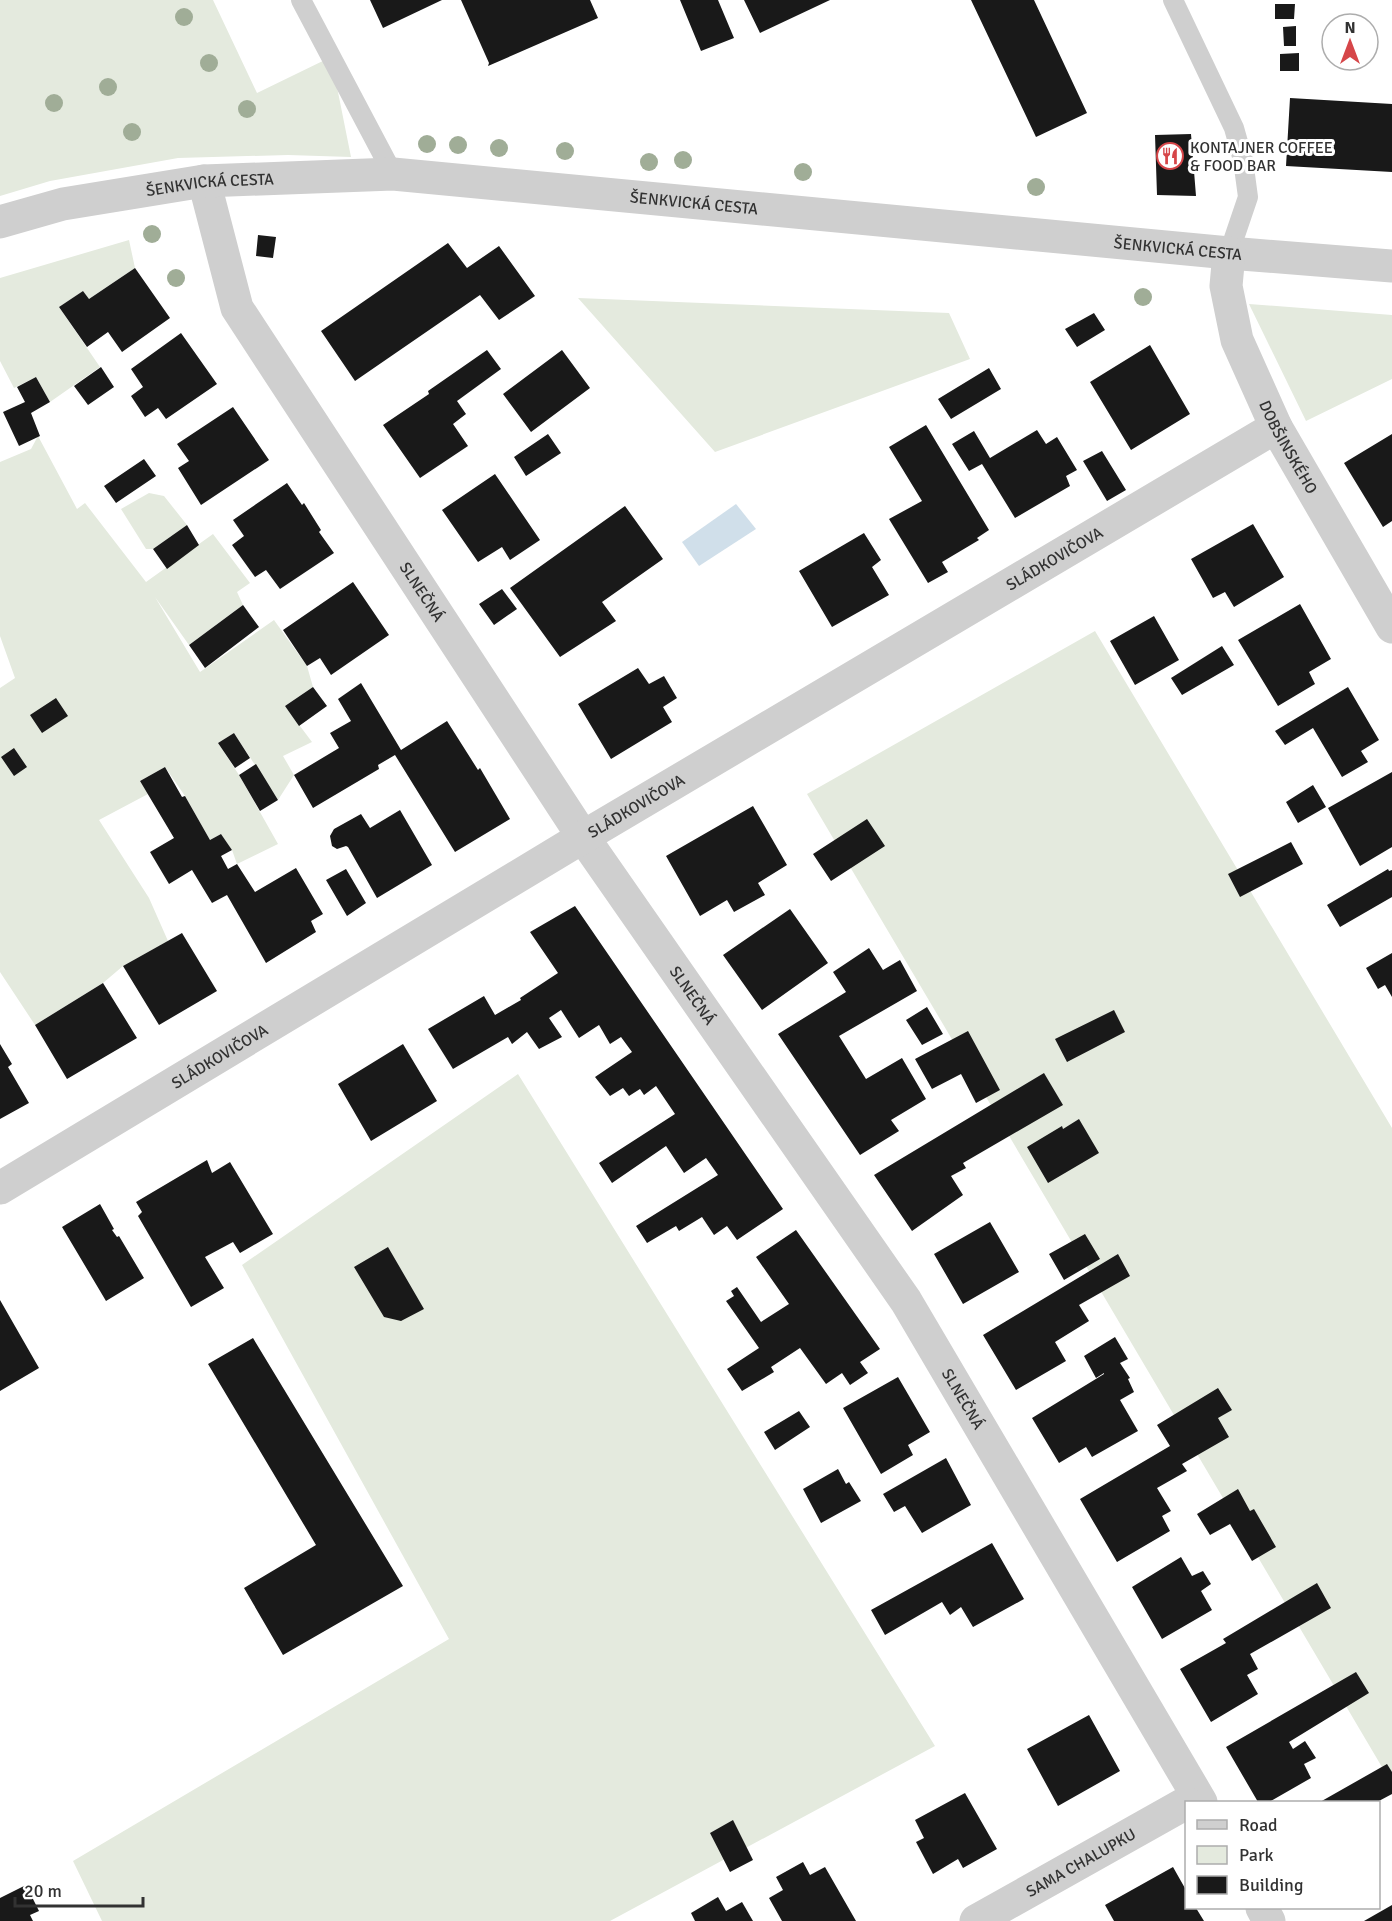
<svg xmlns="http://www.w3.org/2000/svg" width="1392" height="1921" font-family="Signika,sans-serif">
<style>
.green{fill:#e4eade}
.water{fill:#d0dfea}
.building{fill:#191919}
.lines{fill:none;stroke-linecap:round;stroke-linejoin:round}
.lane{stroke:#cfcfcf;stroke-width:20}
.street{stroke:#cfcfcf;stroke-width:33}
.tree{fill:#a0ad97}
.labels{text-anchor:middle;stroke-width:6;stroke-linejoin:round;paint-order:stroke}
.poi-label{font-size:16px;fill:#323232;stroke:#fff;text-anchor:start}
.street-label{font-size:16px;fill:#323232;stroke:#fff}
</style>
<rect width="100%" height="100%" fill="#fff"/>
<path class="green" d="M0,0h213l44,93 74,-36 20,100 -63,-2 -110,3 -128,23 -50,15z
M129,240l6,28 -46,31 -6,-8 -24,16 41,60 -50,35 -14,-25 -22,11 -14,-27v-83z
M578,298l371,15 21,46 -255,93z
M1249,304l143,11v64l-86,42z
M38,436l39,73 8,-6 61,79 67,-48 37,49 -13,9 6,13 -54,40 -34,-48 45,75 74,-52 33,46 6,21 -28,19 27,36 -29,14 11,19 -16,25 -44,-67 -16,10 21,32 39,69 -41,20 -5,-14 -11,-16 -11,6 -25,-44 -20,-29 -25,14 8,13 -49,26 50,78 19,43 -45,25 -20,17 -68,42 -35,-53v-284l15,-10 -15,-42v-174l31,-13z
M149,493l15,3 23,29 -34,24h-7l-25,-40z
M1095,631l297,497v656l-585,-990z
M518,1074l417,672 -325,175h-508l-29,-60 376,-222 -207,-374z"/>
<path class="water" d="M736,504l20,25 -57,37 -17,-24z"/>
<path class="building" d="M370,0h72l-59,28z
M461,0h129l8,18 -110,48 1,-3z
M680,0h38l16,38 -33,13z
M744,0h86l-70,33z
M971,0h63l53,113 -51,24z
M1275,4h20l-1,15h-19z
M1296,26v20h-12l-1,-19z
M1299,53v18h-19v-17z
M1290,98l102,6v68l-106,-6z
M1191,134l5,62 -39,-1 -2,-60z
M258,235l18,2 -3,21 -17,-2z
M448,243l19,25 32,-22 36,50 -36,24 -19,-25 -125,86 -34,-50z
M135,268l35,50 -48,34 -14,-20 -21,15 -28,-40 24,-16 6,8z
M1094,313l11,17 -28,17 -12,-18z
M181,333l36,51 -51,35 -8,-11 -13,9 -14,-21 12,-9 -12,-18z
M1150,345l40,69 -59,36 -41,-68z
M487,350l14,19 -44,32 9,13 -13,10 15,22 -48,32 -37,-53 46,-31 -1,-3z
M562,350l28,38 -59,44 -28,-38z
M101,367l13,20 -26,18 -14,-19z
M989,368l12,21 -50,30 -13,-20z
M36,377l14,25 -19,11 9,23 -21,10 -16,-34 22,-10 -8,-15z
M233,407l36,53 -68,45 -23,-37 11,-7 -12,-17z
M926,425l63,105 -12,8 2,2 -37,22 6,10 -20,11 -39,-64 33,-18 -33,-54z
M1037,430l9,14 11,-7 20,33 -11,6 4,10 -55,32 -33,-54 -13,7 -17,-27 22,-13 16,27z
M548,434l13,19 -35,23 -12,-19z
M1392,434v87l-9,6 -39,-64z
M1102,451l24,39 -19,11 -24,-40z
M144,459l12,17 -40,27 -12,-17z
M495,474l45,66 -30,20 -8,-13 -24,15 -36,-52z
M287,483l15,22 2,-2 17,27 -2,2 15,21 -54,36 -14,-19 -11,7 -23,-32 12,-9 -11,-16z
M625,506l38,53 -61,43 14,19 -56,36 -50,-69z
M1253,524l31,53 -50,30 -9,-15 -12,6 -22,-39z
M187,525l12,20 -32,24 -14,-20z
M864,533l17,27 -9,7 17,28 -57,32 -33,-56z
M353,582l36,53 -58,40 -11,-17 -13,8 -24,-36z
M502,589l15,20 -23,16 -15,-21z
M1300,604l31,55 -22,13 6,12 -37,22 -40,-66z
M243,605l16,22 -54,41 -16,-23z
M1154,616l25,44 -44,25 -25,-44z
M1222,646l12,19 -52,30 -11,-17z
M638,668l11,16 15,-8 13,22 -14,9 9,15 -61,37 -33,-55z
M361,683l40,67 46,-29 31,49 2,-2 30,51 -55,33 -60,-97 -17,10 1,4 -66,39 -19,-33 45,-27 -9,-15 21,-12 -13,-22z
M313,687l14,19 -28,20 -14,-20z
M1348,687l31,53 -18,11 7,11 -26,15 -29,-49 -28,17 -10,-14z
M56,698l12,18 -26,17 -12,-18z
M234,733l16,25 -15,10 -17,-25z
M14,748l13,19 -13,9 -13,-19z
M256,764l22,36 -18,11 -21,-36z
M165,767l17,30 3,-1 25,44 11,-6 11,16 -11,6 7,13 9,-5 18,28 41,-24 27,46 -12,7 5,11 -50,31 -39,-68 -15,8 -20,-33 -23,14 -19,-32 24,-14 -34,-57z
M1392,772v75l-32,19 -32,-58z
M1313,785l13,22 -28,16 -12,-21z
M753,806l34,59 -29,18 7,12 -31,17 -7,-12 -27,16 -34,-60z
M400,810l32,55 -55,33 -29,-51 -2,-1 -9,3 -5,-3 -2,-10 4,-7 27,-15 9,14z
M867,819l18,27 -54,35 -18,-27z
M1291,842l12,22 -63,33 -12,-23z
M346,869l20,34 -19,13 -21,-36z
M1388,869l1,2 3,-1v27l-52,30 -13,-22z
M575,906l208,303 -46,31 -10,-14 -13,9 -12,-18 -23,14 -3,-5 -29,17 -11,-17 82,-51 -12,-17 -22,15 -18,-27 -54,37 -13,-20 76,-49 -19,-28 -12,9 -4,-6 -11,7 -6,-8 -13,8 -15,-19 37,-25 -11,-15 -11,7 -11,-19 -20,13 -18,-28 -12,8 13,19 -23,12 -12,-17 -15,12 -4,-7 -55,32 -25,-40 56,-33 11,19 26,-15 -1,-2 38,-25 -28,-41z
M790,909l38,54 -66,47 -39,-55z
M182,933l35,58 -58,34 -36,-59z
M869,948l14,22 17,-10 17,31 -78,45 27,43 36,-21 24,41 -35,21 8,11 -39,24 -82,-121 68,-42 -13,-20z
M1392,953v44l-7,-12 -7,4 -12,-21z
M103,983l34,55 -70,41 -32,-54z
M927,1007l16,27 -21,11 -16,-25z
M1114,1010l11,22 -58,30 -12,-23z
M968,1031l32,59 -24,13 -15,-29 -29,15 -17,-30z
M0,1044l12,20 -4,3 21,36 -29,16z
M403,1044l34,57 -66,40 -33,-57z
M1044,1073l19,32 -100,58 3,5 -15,8 12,19 -51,36 -38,-56z
M1079,1119l20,34 -51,30 -21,-36 35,-21 1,3z
M207,1160l5,13 18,-11 43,72 -33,19 -7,-11 -28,15 19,31 -33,19 -53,-91 4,-4 -6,-10z
M100,1204l14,25 -2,1 5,7 2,-1 25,42 -38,23 -44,-74z
M990,1222l29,50 -56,32 -29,-50z
M796,1230l84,119 -20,13 8,11 -18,12 -8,-12 -16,11 -26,-36 -29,19 3,5 -32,19 -15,-22 32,-21 -33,-47 8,-5 -3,-5 6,-4 24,35 28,-18 -33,-47z
M1085,1234l15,25 -36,21 -15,-26z
M388,1247l36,62 -23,12 -17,-4 -30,-50z
M1118,1254l12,22 -51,29 10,16 -34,21 11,19 -50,29 -33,-55z
M0,1300l39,68 -39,23z
M1115,1337l13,22 -8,4 10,15 -2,1 6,13 -14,8 18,31 -46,26 -6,-10 -27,16 -27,-45 72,-44v-1l-8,5 -12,-22z
M253,1338l150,248 -120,69 -39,-67 72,-43 -108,-181z
M898,1377l32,55 -22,13 5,10 -32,19 -38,-66z
M1218,1388l14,22 -14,8 11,19 -47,27 5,7 -30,17 14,23 -9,5 8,15 -53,31 -37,-63 90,-53 -13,-21z
M799,1411l11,16 -35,23 -11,-18z
M946,1458l25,47 -49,28 -17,-27 -11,6 -11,-18z
M838,1469l8,15 3,-2 12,19 -40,22 -18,-34z
M1238,1489l12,22 4,-2 22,38 -24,14 -22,-37 -20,11 -13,-21z
M992,1543l32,56 -51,28 -12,-20 -11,8 -8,-13 -57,33 -14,-25z
M1181,1557l11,19 11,-5 8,13 -10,7 11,19 -50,29 -30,-52z
M1317,1583l14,25 -81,46 8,15 -11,6 11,19 -47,28 -31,-53 46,-26 -3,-4z
M1356,1672l13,21 -80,49 4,7 12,-8 11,17 -12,6 7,14 -42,24h-11l-32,-55z
M1089,1715l31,56 -62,35 -31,-57z
M1387,1764l5,8v22l-15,8h-57z
M965,1793l32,56 -34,19 -5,-9 -25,15 -17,-32 8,-4 -9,-18z
M733,1820l20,40 -23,12 -20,-39z
M803,1862l7,13 15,-8 31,54h-74l-13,-23 14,-8 -7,-13z
M1173,1867l13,23v18h10l8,13h-90l-9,-16z
M26,1885l13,26 -9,4 3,6h-33v-23z
M718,1897l8,14 16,-9 11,19h-58l-4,-8z
M1392,1905v16h-28z"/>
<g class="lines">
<path class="lane" d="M301,0l92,174
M1173,0l61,128 9,32 5,37 -19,56"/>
<g class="street">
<path id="s1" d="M204,181l33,127 346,529 323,464 295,501"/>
<path id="s2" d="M0,222l63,-18 141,-23 189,-7 836,79 163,13"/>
<path id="s3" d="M1229,253l-3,33 11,54 39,87 116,200"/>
<path id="s4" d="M0,1188l583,-351 693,-410"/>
<path d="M1262,1908l7,13"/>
<path id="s5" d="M976,1921l210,-118"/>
</g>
</g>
<g class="tree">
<circle cx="184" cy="17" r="9"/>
<circle cx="209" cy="63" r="9"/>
<circle cx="108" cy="87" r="9"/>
<circle cx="54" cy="103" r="9"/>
<circle cx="247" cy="109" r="9"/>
<circle cx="132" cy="132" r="9"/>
<circle cx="427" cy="144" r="9"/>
<circle cx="458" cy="145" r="9"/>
<circle cx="499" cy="148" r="9"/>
<circle cx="565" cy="151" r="9"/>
<circle cx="683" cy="160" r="9"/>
<circle cx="649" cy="162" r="9"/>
<circle cx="803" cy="172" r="9"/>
<circle cx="1036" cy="187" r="9"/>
<circle cx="152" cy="234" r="9"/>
<circle cx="176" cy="278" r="9"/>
<circle cx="1143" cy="297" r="9"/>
</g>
<defs>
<symbol id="restaurant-ring" viewBox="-11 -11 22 22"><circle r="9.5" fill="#fff" stroke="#d64649" stroke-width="1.5"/><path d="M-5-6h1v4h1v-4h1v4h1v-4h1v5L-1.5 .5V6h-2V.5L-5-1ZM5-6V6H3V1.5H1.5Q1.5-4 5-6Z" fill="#d64649"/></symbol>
</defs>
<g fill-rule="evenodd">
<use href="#restaurant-ring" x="1155" y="141" width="30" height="30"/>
</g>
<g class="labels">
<g class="poi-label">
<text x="1190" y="153">KONTAJNER COFFEE<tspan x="1190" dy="18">&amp; FOOD BAR</tspan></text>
</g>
<g class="street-label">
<text dy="6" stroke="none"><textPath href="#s2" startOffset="214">ŠENKVICKÁ CESTA</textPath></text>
<text dy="6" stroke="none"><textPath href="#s2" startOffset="700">ŠENKVICKÁ CESTA</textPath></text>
<text dy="6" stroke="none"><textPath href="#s2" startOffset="1186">ŠENKVICKÁ CESTA</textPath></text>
<text dy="6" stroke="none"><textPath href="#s3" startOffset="207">DOBŠINSKÉHO</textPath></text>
<text dy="6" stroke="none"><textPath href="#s4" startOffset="1228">SLÁDKOVIČOVA</textPath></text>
<text dy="6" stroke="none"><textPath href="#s1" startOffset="470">SLNEČNÁ</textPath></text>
<text dy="6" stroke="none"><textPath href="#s4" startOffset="742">SLÁDKOVIČOVA</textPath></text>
<text dy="6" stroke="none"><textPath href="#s1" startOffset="956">SLNEČNÁ</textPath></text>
<text dy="6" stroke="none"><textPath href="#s4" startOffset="256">SLÁDKOVIČOVA</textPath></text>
<text dy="6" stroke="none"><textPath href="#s1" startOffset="1442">SLNEČNÁ</textPath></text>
<text dy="6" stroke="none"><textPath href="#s5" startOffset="120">SAMA CHALUPKU</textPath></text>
</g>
</g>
<rect x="1185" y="1801" width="195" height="108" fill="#ffffff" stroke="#adadad" stroke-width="1.5"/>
<rect x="1197" y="1820" width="30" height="9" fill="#cfcfcf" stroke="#adadad" stroke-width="1.5"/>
<text x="1239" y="1831" font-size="18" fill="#323232">Road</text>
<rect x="1197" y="1846" width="30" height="18" fill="#e4eade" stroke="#adadad" stroke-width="1.5"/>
<text x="1239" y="1861" font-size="18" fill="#323232">Park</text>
<rect x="1197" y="1876" width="30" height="18" fill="#191919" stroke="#adadad" stroke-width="1.5"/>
<text x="1239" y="1891" font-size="18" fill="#323232">Building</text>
<g transform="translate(1350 42)"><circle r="28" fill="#ffffff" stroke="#adadad" stroke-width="1.5"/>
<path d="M0-4.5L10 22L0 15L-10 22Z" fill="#d64649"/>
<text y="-9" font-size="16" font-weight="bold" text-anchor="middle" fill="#323232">N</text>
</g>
<path d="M15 1897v9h128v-9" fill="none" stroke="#323232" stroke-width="3"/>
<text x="24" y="1897" font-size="18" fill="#323232" stroke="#ffffff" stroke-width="4.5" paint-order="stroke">20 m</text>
</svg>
